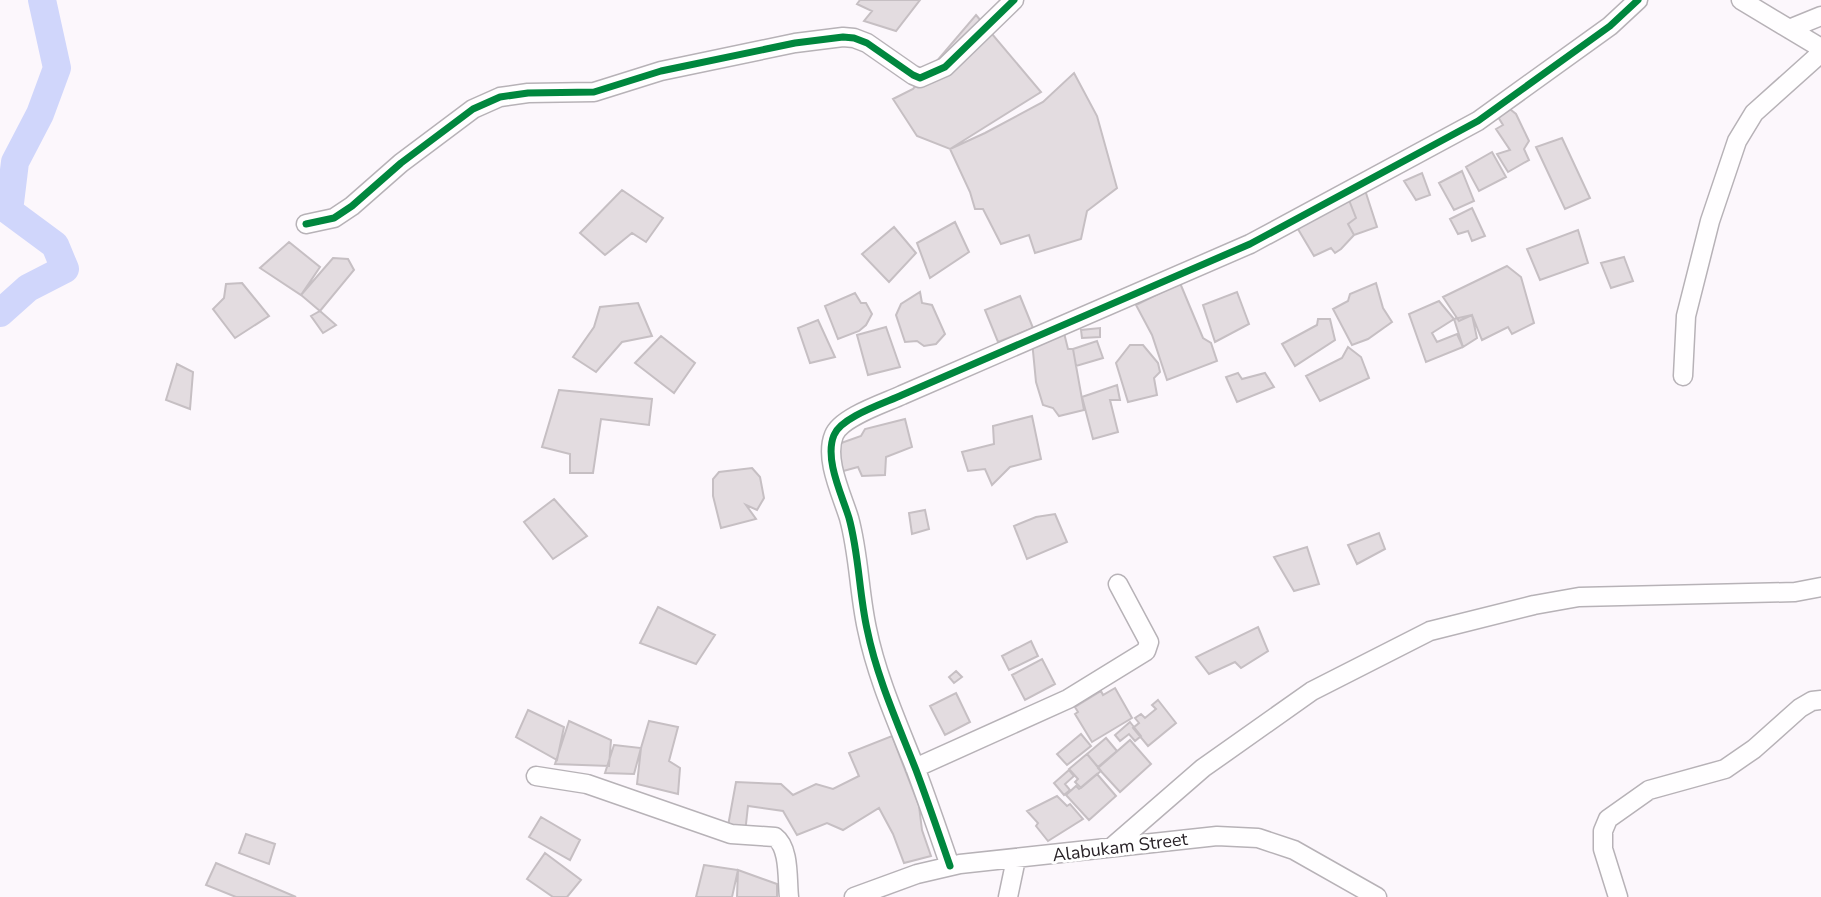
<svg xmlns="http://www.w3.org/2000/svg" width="1821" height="897" font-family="'Nunito Sans',sans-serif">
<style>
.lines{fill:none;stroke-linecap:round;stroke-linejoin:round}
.river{stroke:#d0d6fb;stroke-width:28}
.building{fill:#e3dce0;stroke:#c6bfc3;stroke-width:2}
.minor-casing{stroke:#b7b2b7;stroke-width:21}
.minor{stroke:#fffeff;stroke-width:18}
.cycleway-casing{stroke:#fff;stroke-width:11}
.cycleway{stroke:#00873e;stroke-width:7}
.labels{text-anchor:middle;stroke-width:6;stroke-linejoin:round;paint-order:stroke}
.street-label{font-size:18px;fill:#282227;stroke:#fff}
</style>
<rect width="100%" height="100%" fill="#fcf7fc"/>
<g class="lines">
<path class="river" d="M0,313l28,-25 37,-19 -10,-24 -46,-34 6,-49 25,-48 17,-46 -15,-68"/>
</g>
<path class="building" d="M860,0h60l-24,31 -32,-10 8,-10 -15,-7z
M976,15l65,77 -91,57 -33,-13 -24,-37 20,-10z
M1074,73l23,43 20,72 -30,23 -6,28 -46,14 -6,-18 -28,9 -18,-35h-8l-5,-17 -20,-43 35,-16 58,-31z
M1506,106l10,8 13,27 -5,8 5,11 -21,12 -11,-18 13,-4 -14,-21 7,-4 -8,-13z
M1562,138l28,60 -25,11 -29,-62z
M1492,152l14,25 -27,14 -13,-24z
M1462,171l12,30 -20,9 -15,-27z
M1422,173l8,22 -14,5 -12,-19z
M622,190l41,28 -17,24 -14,-9 -27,22 -25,-22z
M1365,190l12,37 -23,8 -6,-11 8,-6 -9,-23z
M1347,195l9,23 -8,6 6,11 -13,14 -6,4 -4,-5 -17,8 -19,-32z
M1472,208l13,28 -13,5 -4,-10 -10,3 -8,-15z
M955,222l14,30 -39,26 -13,-35z
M894,227l22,26 -27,29 -27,-28z
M1578,230l10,33 -48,17 -13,-31z
M289,242l31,25 -19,28 -41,-27z
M1624,257l9,24 -22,7 -10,-25z
M333,258l15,1 6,11 -34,41 -19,-16z
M1507,266l14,11 13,46 -22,11 -4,-7 -26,13 -10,-25 -13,6 -16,-24z
M242,283l27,33 -34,22 -22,-29 11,-11 2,-14z
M1180,283l23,55 8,5 6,18 -50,19 -15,-45 -16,-30z
M1376,283l7,25 9,14 -24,17 -16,6 -19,-36 15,-8 2,-7z
M920,292l2,11 10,2 13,29 -9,10 -12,2 -7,-5 -12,1 -9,-27 5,-11z
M1237,292l12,32 -34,18 -12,-37z
M855,293l6,10h5l6,11 -6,11 -7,6 -21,8 -13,-33z
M1020,296l13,32 -35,14 -13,-32z
M1439,301l15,18 -22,14 5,9 20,-8 6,13 -37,15 -17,-48z
M638,303l14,33 -30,6 -26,30 -23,-15 21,-30 6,-20z
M320,311l16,14 -13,8 -12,-17z
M1472,315l5,23 -14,9 -9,-28z
M1318,319h12l5,21 -40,26 -13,-22 35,-19z
M818,320l17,37 -25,6 -12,-35z
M886,327l14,40 -32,8 -11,-40z
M1100,328v9l-18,1 -1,-8z
M1064,333l4,16h5l11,61 -25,6 -6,-8 -10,-3 -7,-23 -4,-41z
M661,336l34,27 -21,30 -39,-30z
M1097,341l6,17 -27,8 -3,-17z
M1130,345h13l15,18 2,9 -6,6 3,17 -29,7 -12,-39z
M1348,347l13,10 8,21 -49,23 -14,-25 36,-18z
M177,364l16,8 -3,37 -24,-9z
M1238,373l4,6 23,-6 9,14 -37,15 -11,-25z
M1117,385l3,15h-10l8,32 -25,7 -11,-42z
M559,390l93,9 -3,26 -48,-6 -8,54h-23v-19l-28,-7z
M1032,416l9,43 -31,8 -18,18 -7,-16 -17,2 -6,-19 32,-8 -1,-18z
M905,419l7,28 -26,10 -1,18 -23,1 -4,-9 -22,6 -6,-26 31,-11 4,-7z
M752,468l8,9 4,21 -7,12 -11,-5 10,14 -35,9 -8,-32v-17l6,-7z
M554,499l33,37 -34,23 -29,-37z
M925,510l4,19 -17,5 -3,-21z
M1055,514l12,28 -40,17 -13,-33 22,-9z
M1379,533l6,16 -28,15 -9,-19z
M1307,547l12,37 -25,7 -20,-34z
M658,607l57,28 -19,29 -56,-21z
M1258,627l10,24 -27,17 -6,-6 -26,12 -13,-17z
M1031,641l7,15 -29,14 -7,-14z
M1042,659l13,25 -30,16 -13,-25z
M956,671l6,6 -8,6 -5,-6z
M1115,688l17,30 -40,24 -17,-28 3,-2 -3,-5 26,-16 2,4z
M956,693l14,29 -25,13 -15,-29z
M1158,700l18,23 -28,23 -15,-18 6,-5 -4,-5 6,-4 4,4 11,-9 -4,-4z
M528,710l36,17 -7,33 -41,-23z
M569,721l42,19 -2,26 -54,-2z
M649,721l29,6 -9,34 11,7 -2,26 -41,-10 4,-36z
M1130,722l11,14 -6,5 -6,-7 -9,7 -5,-6z
M1081,734l10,12 -24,19 -10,-11z
M892,736l27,70 3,24 9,26 -27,7 -11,-29 -14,-26 -36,22 -16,-7 -30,12 -14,-24 -35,-5 -3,27 -17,-7 8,-44 45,2 12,11 23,-11 17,5 26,-13 -10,-23z
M1106,738l11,13 -19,16 -11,-13z
M1130,740l21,24 -31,28 -22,-24z
M614,745l27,3 -7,26 -29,-1z
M1087,754l14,17 -20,17 -6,-6 3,-3 -9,-10z
M1069,770l5,6 -9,8 5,6 -6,5 -10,-12z
M1097,774l19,22 -27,24 -23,-25 10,-9 3,3z
M1057,796l10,10 3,-2 13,15 -35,22 -12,-15 2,-3 -11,-12z
M541,817l39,23 -10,20 -41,-23z
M246,834l29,10 -6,20 -30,-11z
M545,853l36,27 -14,17h-14l-26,-18z
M216,863l80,34h-60l-30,-12z
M704,865l34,5 -6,27h-36z
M738,870l39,14v13h-40z"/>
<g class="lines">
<defs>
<path id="minor" d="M1741,0l80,48
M1789,29l32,-13
M306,224l28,-6 18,-12 49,-43 72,-54 27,-12 28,-4 66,-1 67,-21 134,-28 48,-6 11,1 13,5 46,32 7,3 25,-11 69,-67
M1683,376l3,-60 24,-95 27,-80 17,-28 67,-60
M915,768l153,-69 78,-48 3,-9 -31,-58
M536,776l51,8 144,50 44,3c15,11 12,43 14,60
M1112,847l91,-79 109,-77 118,-60 104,-26 45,-8 216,-5 26,-5
M950,866c-11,-32 -22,-64 -34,-96 -18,-46 -39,-92 -49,-141 -8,-36 -8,-75 -18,-111 -7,-23 -25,-59 -15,-83 7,-18 51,-32 68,-40l348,-151 228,-123 132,-95 28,-26
M854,897l63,-23 43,-10 257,-28 41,2 36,12 83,47
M1008,897l8,-38
M1618,897l-15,-48v-18l5,-12 41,-29 76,-21 29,-20 46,-41 12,-7 9,-1"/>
</defs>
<use href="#minor" class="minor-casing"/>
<use href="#minor" class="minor"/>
<defs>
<path id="cycleway" d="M306,224l28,-6 18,-12 49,-43 72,-54 27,-12 28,-4 66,-1 67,-21 134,-28 48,-6 11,1 13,5 46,32 7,3 25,-11 69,-67
M950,866c-11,-32 -22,-64 -34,-96 -18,-46 -39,-92 -49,-141 -8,-36 -8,-75 -18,-111 -7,-23 -25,-59 -15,-83 7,-18 51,-32 68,-40l348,-151 228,-123 132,-95 28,-26"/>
</defs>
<use href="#cycleway" class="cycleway-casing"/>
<use href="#cycleway" class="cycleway"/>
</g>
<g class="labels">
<g class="street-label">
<text transform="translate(1120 847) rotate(-7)" y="6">Alabukam Street</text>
</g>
</g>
</svg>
